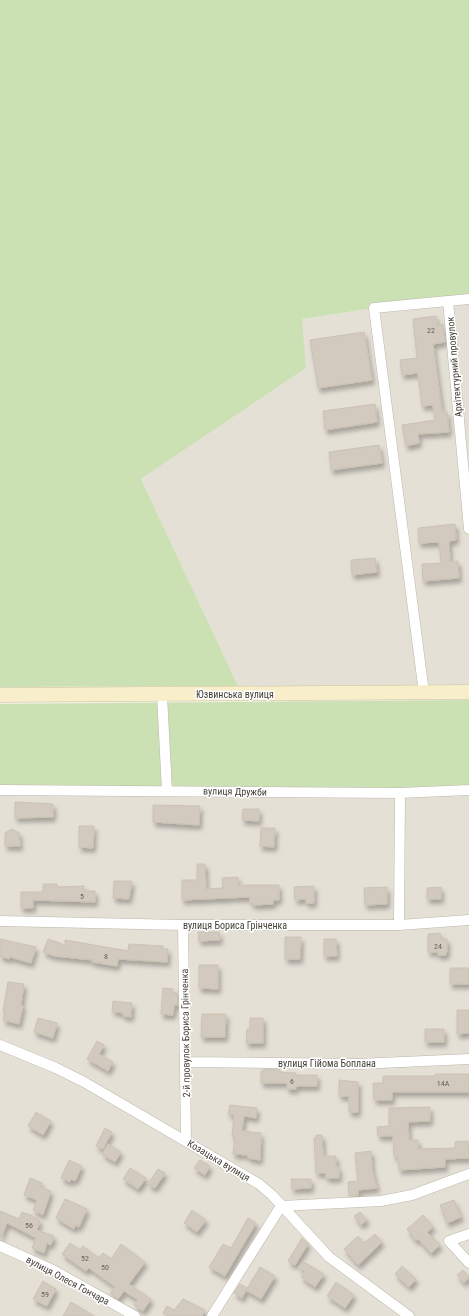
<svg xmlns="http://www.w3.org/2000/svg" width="469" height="1316" font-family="'Roboto Condensed',sans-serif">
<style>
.residential{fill:#e5e0d6}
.green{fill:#cbe1b4}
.building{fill:#d2cabe;stroke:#cbc2b2;filter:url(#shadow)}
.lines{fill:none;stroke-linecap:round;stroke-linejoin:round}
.minor-casing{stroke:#bcb6ab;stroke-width:11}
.secondary-casing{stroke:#ccc19b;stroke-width:15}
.minor{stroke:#fff;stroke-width:10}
.secondary{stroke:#f8efca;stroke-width:14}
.labels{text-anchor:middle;stroke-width:3;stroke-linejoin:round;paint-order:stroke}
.number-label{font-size:8px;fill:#676259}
.street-label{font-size:10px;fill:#433f37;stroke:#fff}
</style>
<defs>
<filter id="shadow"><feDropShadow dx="2.5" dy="4.5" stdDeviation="2" flood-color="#0004"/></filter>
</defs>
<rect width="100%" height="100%" fill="#f1efe7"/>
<path class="residential" d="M469,298v388h-231l-97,-207 165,-111 -5,-49 73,-11z
M0,790h469v526h-469z"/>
<path class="green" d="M0,0h469v298l-95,10 -72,11 4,49 -165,111 97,207 -238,1z
M469,700v90h-469v-86z"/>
<path class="building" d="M436,316l1,9 6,-1 1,5 1,13 -12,2 9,68h5l2,20 -31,2 1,9 -13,3 -4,-21 33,-5 -2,-15 -11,1 -4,-33 -16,2 -2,-15 17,-2 -4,-39z
M364,332l8,48 -54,8 -8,-48z
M375,404l2,18 -52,8 -2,-19z
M379,445l3,18 -51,7 -2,-18z
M455,524l1,16 -7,1 1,21 8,-1 1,17 -36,3 -1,-17 19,-1 -2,-21 -20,1 -1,-15z
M375,558l2,14 -25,3 -1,-15z
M15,802l38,2v13l-38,1z
M153,805l47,1 -1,19 -46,-3z
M243,809h16v12l-17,-1z
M79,826h15l-1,22 -14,-1z
M261,828h14l-1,19 -14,-1z
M12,829l7,4 1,13h-15v-13z
M197,864h8l1,25 17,-1 -1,-10 16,-1v8h41v15h-6v4l-20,1 1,-2h-4v-6l-68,3v-20h15z
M114,881h18l-3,18 -16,-1z
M43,884h14v3l27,-1v5h11v11l-62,-2v8h-12v-16h22z
M314,886v17h-8v-4l-11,1 -1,-13z
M387,887v17l-22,1 -1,-17z
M441,887v12h-14v-11z
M198,932h21l1,8 -21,1z
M440,933l2,6h5v13l-1,1v2h-8v-3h-10v-18z
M285,937h16l-1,22h-15z
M0,939l36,8 -5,16 -21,-6 -1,2 -9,-3z
M48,939l17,6v-5l63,11 1,-7 34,2 -1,3h6l-1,13 -49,-3 -1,7 -25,-4 1,-2 -39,-4 -11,-4z
M324,939h12l1,17h-13z
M199,965h19v24l-19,-1z
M450,968h19v16h-19z
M8,982l16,2 -3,21 2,1 -4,18 -16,-4 2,-8h-2z
M163,988l10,1 -1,3 5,1 1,12h-4l-1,10 -12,-1z
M113,1001l19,2 -1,14 -8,-1v-3l-11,-2z
M457,1010h12v23l-12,1z
M202,1014h24l-1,23h-24z
M38,1018l19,5 -4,15 -19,-6z
M250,1018h13v25h-17l1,-14h3z
M425,1029h19v13h-19z
M97,1041l7,4 -5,9 14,8 -5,9 -21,-12z
M265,1069l15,1v2l16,1v2h21v11h-21v3h-9v-6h-26v-12z
M435,1074h34v18h-77v8h-18l-1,-17h10v-7h52z
M339,1080l19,2v30h-9v-16h-10z
M230,1105l27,3 -1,10 -12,-2 -2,15 19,2 -1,27 -12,-2v-3l-15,-1 2,-17 -3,-1 2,-21 -6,-1z
M430,1107v14l-22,1 1,18h9v9l37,-1v-6l13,-1 1,17 -24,1v8l-46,3 -1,-13h-4l-1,-21h-15l-1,-9 12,-1v-18z
M36,1112l15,9 -8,14 -15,-9z
M105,1128l7,4 -9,17 -7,-3z
M316,1135h6l1,21h13v11h3v11h-13v-5h-10l-2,-35h2z
M108,1144l13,8 -6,10 -13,-8z
M371,1151l1,18 5,19 -19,2v6h-9l-1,-14 10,-1 -3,-28z
M69,1160l13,6 -7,15 -4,-2 -1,3 -9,-4z
M200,1160l10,6 -5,9 -11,-7z
M130,1168l16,10 -8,11 -15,-10z
M158,1169l7,4 -10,15 -7,-4z
M30,1178l12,5 -2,4 11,4 -8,24 -10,-5 4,-10 -13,-5z
M291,1179h20v9l-19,1z
M65,1199l22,10 -8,18 -4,-2 -1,4 -18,-11z
M454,1200l7,17 -14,6 -7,-18z
M192,1210l14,10 -9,12 -13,-9z
M0,1211l19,8 3,-7 9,3 9,6 -3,9 17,6 -3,9 -4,-2 -3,10 -12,-5 4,-10 -29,-15 -7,16z
M360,1212l7,8 -6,5 -7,-9z
M423,1215l10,12 -6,5 13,13 -9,8 -13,-14 -2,2 -9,-12z
M248,1218l8,5 -31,53 -16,-9 14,-23 8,4z
M375,1234l7,8 -24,23 -14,-16 14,-13 6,7z
M302,1238l6,6 -13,21 -7,-4z
M70,1243l10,7 3,-4 16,12 4,-5 8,6 10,-15 24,18 -16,22 22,15 -8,12 -9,-6 4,-5 -14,-9 -6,8 -8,-5 5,-7 -26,-19 -3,3 -24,-17z
M304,1262l20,12 -9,13 -14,-10 4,-6 -7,-4z
M402,1266l14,13 -7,8 -14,-13z
M260,1267l15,9 -14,23 -15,-9z
M463,1270l6,7 -5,6 -7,-8z
M43,1281l13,8 -9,17 -14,-7z
M336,1282l18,13 -9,13 -18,-12z
M240,1284l7,4 -5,10 -8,-5z
M183,1299l22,11 -3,6h-35l-4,-3 4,-7 7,4z
M71,1302l23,14h-31z"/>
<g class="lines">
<defs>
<path id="minor" d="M448,301l21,228
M424,693l-50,-385 95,-9
M162,695l5,96
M0,790l400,3 69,-3
M0,921l183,4h216l70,-5
M183,925l3,215
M399,925l1,-132
M0,1045l56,23 28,14 175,102 13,11 57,62 80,59
M185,1062l173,2 111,-5
M469,1234l-20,7 20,22
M0,1246l53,24 82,46
M212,1316l69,-110 100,-5 31,-6 57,-21"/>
<path id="secondary" d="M0,695l469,-3"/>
</defs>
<use href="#minor" class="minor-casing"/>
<use href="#secondary" class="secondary-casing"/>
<use href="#minor" class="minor"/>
<use href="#secondary" class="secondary"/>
</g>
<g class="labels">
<g class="number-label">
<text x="431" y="333">22</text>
<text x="82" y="899">5</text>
<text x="438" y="949">24</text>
<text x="106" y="959">8</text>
<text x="292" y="1084">6</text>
<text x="443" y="1086">14А</text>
<text x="29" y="1228">56</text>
<text x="85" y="1261">52</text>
<text x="105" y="1270">50</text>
<text x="45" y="1297">59</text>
</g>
<g class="street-label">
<text transform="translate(454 367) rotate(-95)" y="4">Архітектурний провулок</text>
<text x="235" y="698">Юзвинська вулиця</text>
<text transform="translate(235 791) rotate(1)" y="4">вулиця Дружби</text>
<text x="235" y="929">вулиця Бориса Грінченка</text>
<text transform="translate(185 1033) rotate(-91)" y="4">2-й провулок Бориса Грінченка</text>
<text x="327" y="1067">вулиця Гійома Боплана</text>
<text transform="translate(219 1160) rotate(31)" y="4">Козацька вулиця</text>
<text transform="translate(68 1280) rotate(28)" y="4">вулиця Олеся Гончара</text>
</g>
</g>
</svg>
